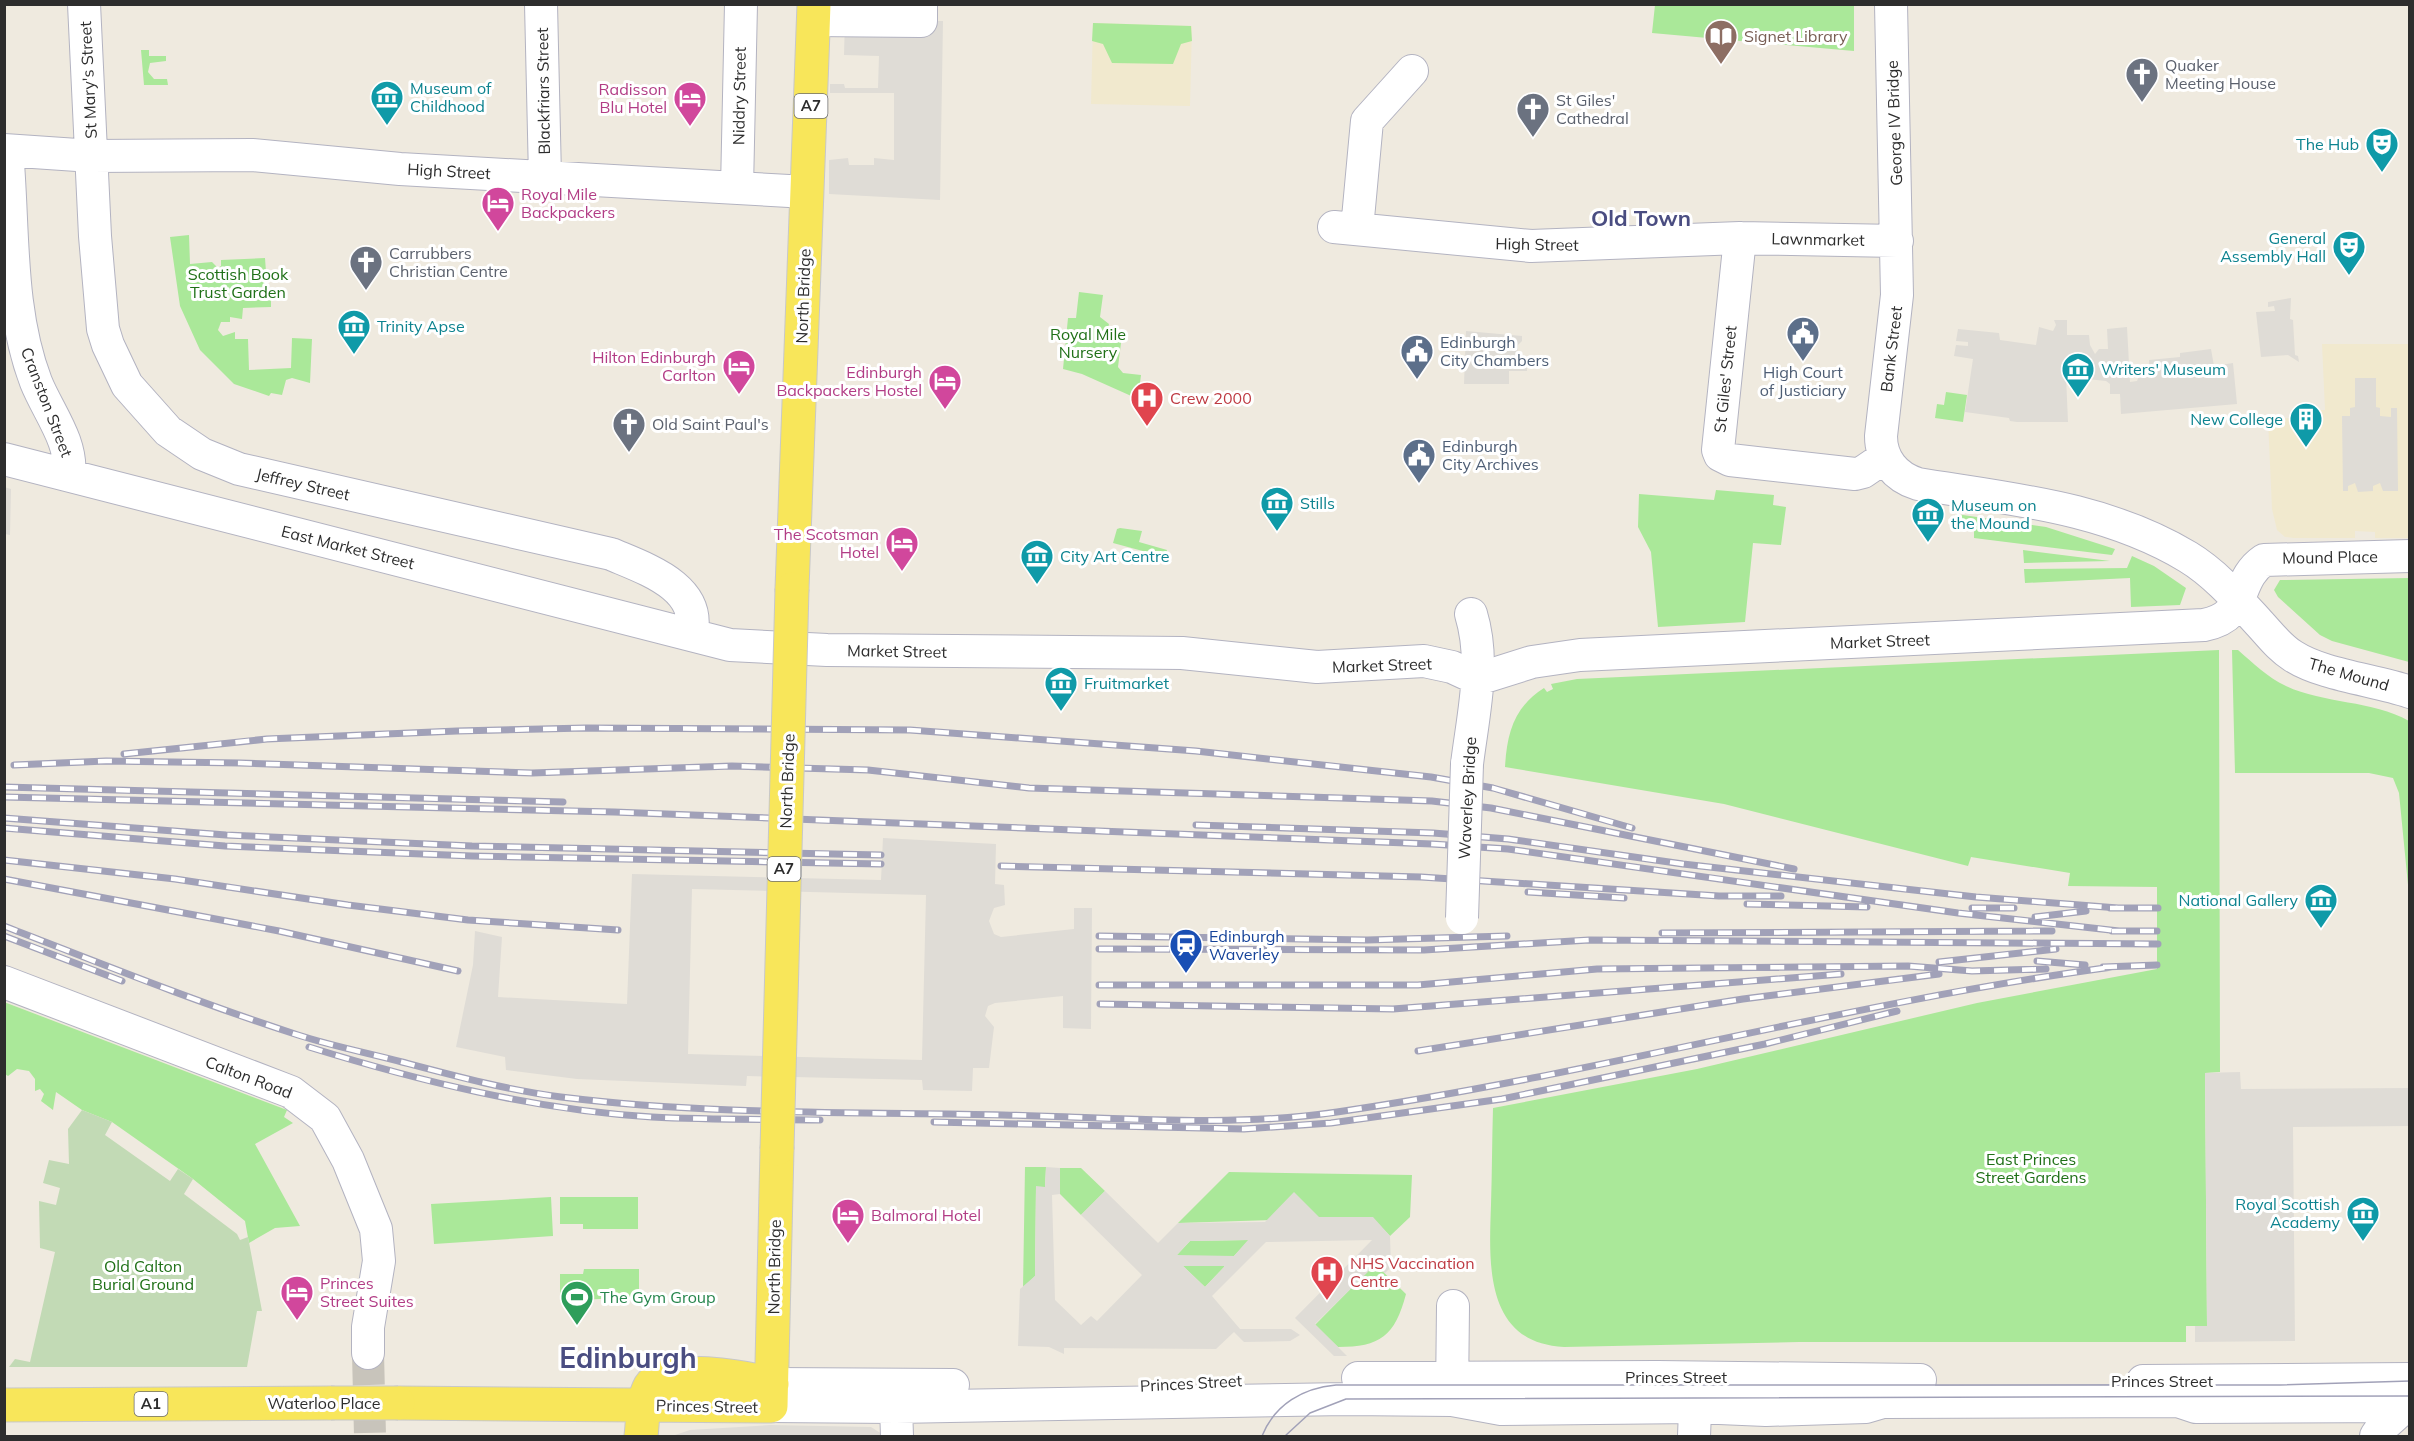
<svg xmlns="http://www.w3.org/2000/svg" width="2414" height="1441" font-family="Mulish,sans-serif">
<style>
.education{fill:#f1e9ce}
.green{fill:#aae899}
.cemetery{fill:#c2dab5}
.plaza{fill:#dfdcd6;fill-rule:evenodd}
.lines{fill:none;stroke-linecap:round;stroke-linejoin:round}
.minor-tunnel{stroke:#c8c4bb;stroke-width:32;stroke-dasharray:32 16;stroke-linecap:butt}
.minor-casing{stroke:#b3b3c1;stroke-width:34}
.major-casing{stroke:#c8c8c8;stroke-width:35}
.minor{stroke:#fff;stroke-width:32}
.major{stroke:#f8e65a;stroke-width:33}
.tram{stroke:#a1a1b8;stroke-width:1.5}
.rail-casing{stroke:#a1a1b8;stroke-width:7}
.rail{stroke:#fff;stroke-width:4.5;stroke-dasharray:14;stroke-linecap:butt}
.minor-bridge-casing{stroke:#b3b3c1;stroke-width:34;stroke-linecap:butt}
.major-bridge-casing{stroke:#c8c8c8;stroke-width:35;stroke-linecap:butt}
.minor-bridge{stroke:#fff;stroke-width:32}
.major-bridge{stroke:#f8e65a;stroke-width:33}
.labels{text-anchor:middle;stroke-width:6;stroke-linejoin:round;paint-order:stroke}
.shield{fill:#fff;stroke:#6c6c6c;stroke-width:1.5}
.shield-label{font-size:15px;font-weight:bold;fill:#2d2d2d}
.education-label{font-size:16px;fill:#785e54;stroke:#fff;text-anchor:start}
.worship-label{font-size:16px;fill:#5b616d;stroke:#fff;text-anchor:start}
.street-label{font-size:16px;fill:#2d2d2d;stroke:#fff}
.culture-label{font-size:16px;fill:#0d838f;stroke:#fff;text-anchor:start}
.hotel-label{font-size:16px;fill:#b23c85;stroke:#fff;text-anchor:end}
.park-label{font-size:16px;fill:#1f7017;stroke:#fff}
.service-label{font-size:16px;fill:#4e5e75;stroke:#fff;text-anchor:start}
.health-label{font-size:16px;fill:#be3a42;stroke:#fff;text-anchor:start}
.transit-label{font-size:16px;fill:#164399;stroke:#fff;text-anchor:start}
.leisure-label{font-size:16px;fill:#27864d;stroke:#fff;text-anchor:start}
.district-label{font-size:22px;font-weight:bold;fill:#4a4d81;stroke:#fff}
.town-label{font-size:28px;font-weight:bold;fill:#4a4d81;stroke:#fff}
</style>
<rect width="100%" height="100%" fill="#efeadf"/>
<path class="education" d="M1093,23l99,3 -2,80 -99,-2z
M2322,344h87v194h-34v-6l-20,-1v7h-61l-9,-1 -8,-7 -5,-21 -4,-90 52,-2v-7h5z"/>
<path class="green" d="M1655,5h199v46l-202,-18z
M1093,23l98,3 1,15 -11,3 -8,20 -61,-1 -9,-19 -11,-3z
M141,50h8v6h17v5l-16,2 -2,9 6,7h13l1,6h-24z
M189,235l1,29 22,-2 6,6 3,-2v-6l44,-2 2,28 -7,5 3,5 8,1v10l-28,1 -1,11 -12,-2v5h-9l-3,8 5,6 12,-4v7h13l1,31 42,-2 1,-30 20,1 -2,44 -18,-5 -6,2 -4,15 -11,-2 -2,3 -35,-12 -34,-34 -20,-44 -10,-69z
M1079,292l24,3 -3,22 9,7 -2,9 15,2 -4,32 5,6 18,2 -3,24 -56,-25 -19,-5 5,-51h8z
M1946,392l21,3 -4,27 -28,-4 2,-14 7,1z
M1716,490l58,5 -1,10 13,2 -5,38 -28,-2 -8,79 -87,5 -7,-75 -13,-25 1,-33 75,6z
M1956,514l90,13 69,22 -3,6 -138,-17v-11l-13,-2z
M1120,528l22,3 -3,11 28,8 -2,7 -52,-14 4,-14z
M2023,550l87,11 -86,2z
M2132,556l22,10 32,22 -6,17 -49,2 -1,-29 -105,5 -1,-14 103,-1z
M2409,578v84l-77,-21 -12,-6 -42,-38 -4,-7 6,-10z
M2219,650l1,422 -15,1 2,253h-21v16h-387l-235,5c-80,-4 -75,-84 -73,-142 1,-32 1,-64 2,-97l204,-39 280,-66 180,-34v-82l-89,-1 2,-13 -99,-16 -3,9 -244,-62 -219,-37c2,-34 9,-60 39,-79l3,4 6,-3 -2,-5 26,-5z
M2232,650h6c15,13 29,27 48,36 38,18 86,14 123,35v174l-10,-102 -6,-15 -24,-5h-134z
M4,1002l283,108 -3,7 9,6 -38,21 45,82 -25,2 -26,15 -4,-22 -52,-42 -81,-57 -30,-12 -26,-18 -3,18 -12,-9 3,-7 -4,-5 -5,2v-12l-6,-8 -12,-2 -9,7 -3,-2z
M1025,1167h21l-1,20h-9l-1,89 -12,13z
M1060,1168h21l24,23 -24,24 -21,-21z
M1229,1172l183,3 -2,42 -20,19 -18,-19 -194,6z
M551,1197l2,39 -119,8 -3,-40z
M560,1197h78v32h-55v-5h-23z
M1249,1240l-15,16h-58l14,-15z
M1375,1264l31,30c-11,42 -26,53 -68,53l-23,-22z
M1183,1266h42l-20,21z
M584,1269h55v28l-79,4v-27h23z"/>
<path class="cemetery" d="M82,1110l30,12 -7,13 65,46 8,-12 15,10 -9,15 53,40 3,6 8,-3 14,74h-5l-10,56h-238l6,-8 15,3 25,-110 -15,-4 -1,-47 17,4 4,-17 -17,-5 6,-23 20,4 -1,-35z"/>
<path class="plaza" d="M845,20l98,1 -3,179 -111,-6v-34l19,-2 1,7h25v-7l20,2v-67h-64v-9h14l1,4h33l1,-32 -35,-1z
M2291,298l-1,21 3,1 2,35 3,1 1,6 -11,-7 -27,2 -5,-45 19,-1 -1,-5 -6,1v-5z
M2054,320h13v15h22l1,10 5,9 4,-5h9l-1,-20 20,-2 3,55 7,-1 2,-5 10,-1v-15l31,-3v-4l31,-4 3,17 19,-3 4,41 -116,10 -1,-20h-10v-10l-4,-3 -19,-2 -1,-6h-15l-5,3 2,46h-51l-7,-1 -1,-3 -44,-6 8,-53 -19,-3 2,-11 12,1v-4l-12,-1 2,-12 41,4 1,7 36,5 3,-18 14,4 3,-6z
M1466,331l56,5v5l-4,4 -1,10 10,2v14h-18v13h-45z
M2355,378h21v29l4,1v8l11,1v-9h6l1,83h-15l-3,-8 -7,3v5l-15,1 -3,-9 -7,3v5h-5l-1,-75h8v-8l5,-1z
M4,487l7,2 -1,46 -5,-1z
M883,838l113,6 -1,40 9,1 1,20 -11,3 -5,13 5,13 7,3 73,-8v-21h18l-1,121 -28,-1v-32l-68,7 -7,3 -3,10 9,11 -5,41h-16l-1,23 -49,-1 -1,-10 -175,-4 -1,10 -169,-7 -71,-9 -1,-13 -49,-10 17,-82 2,-34 27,6 -4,60 129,7 5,-130 249,6zM692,889l234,6 -4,165 -234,-6z
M2240,1072l1,17 168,-1v38l-116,1 2,214 -100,1v-16h12l-2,-253z
M1046,1167l14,1v26l-8,1 3,105 26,25 10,-9 6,5 45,-46 -61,-60 24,-24 53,52 20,-20 87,-1 29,-30 25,25h54l17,19 1,31 -6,6 -10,-8 -60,59 32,32h-13l-39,-38 77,-78 -106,2 -54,54 28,33h51l9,6 -10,6 -46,1 -10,-10 -18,17 -152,-1v6l-15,-7 -31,-1 2,-57 15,-13 1,-90 9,1zM1248,1240l-14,16 -57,-1 13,-14zM1183,1266h41v1l-19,20z
M770,1425l101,2 14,9h-213l18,-6z"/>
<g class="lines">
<path class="minor-tunnel" d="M368,1353l2,83"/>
<defs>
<path id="minor" d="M84,4l11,232 8,93 5,16 19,40 41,46 34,23 37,15 372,85c35,15 92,33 80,81
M541,4l4,173
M1891,4l6,291 -16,141c0,23 14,41 37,48 92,15 187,23 270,73 28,17 50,43 72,67 11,12 20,24 33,32 29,19 82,24 117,36
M814,20l107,1v-17
M4,150l88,6 160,-1 148,14 407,23
M7,151c7,76 1,158 29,231 12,30 37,60 33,93
M737,188l4,-184
M1334,227l197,19 209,-8 157,3
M1357,229l10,-108 45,-50
M1740,238l-22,212 2,5 10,5 125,14 8,-2 22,-15
M4,459l726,186 97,5 355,3 135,14 107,-6 28,6 26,12 54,-17 48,-7 624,-30c46,-9 29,-44 60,-65l146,-4
M1467,764c6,-49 19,-101 4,-150
M4,982l287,110 34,26 23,42 28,69 3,32 -11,66v26
M1358,1378l300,-1 262,3
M2143,1381l267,-2
M772,1384l181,1
M1452,1396l1,-90
M771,1406l125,1 450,-8 106,1 49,9 195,-2 70,3 100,-3 17,-5 295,-1 18,6 214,-1
M896,1407l1,29
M1694,1436l2,-50
M2376,1436l7,-10 27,-24"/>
<path id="major" d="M792,589l22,-585
M398,1403l373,3 6,-257
M4,1405l327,-2
M641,1436c2,-15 1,-36 9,-50 14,-24 98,-8 122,-2"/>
</defs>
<use href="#minor" class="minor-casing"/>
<use href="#major" class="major-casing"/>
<use href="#minor" class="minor"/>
<use href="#major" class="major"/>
<path class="tram" d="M1262,1436c13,-32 41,-48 74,-51h944l130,-4
M1285,1436l25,-23 36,-14 1064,-3"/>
<defs>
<path id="rail" d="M124,754l143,-15 190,-8 129,-3 324,2 286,21 235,26 62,11 139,40
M14,765l92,-4 134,2 292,10 200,-7 136,4 161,18 403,13 59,7 303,61
M4,787l559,15
M4,797l610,15 818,32 76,5 450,64 161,18
M4,818l222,17 246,11 409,9
M1196,825l237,8 75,6 175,25 293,33 142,11
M4,828l221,18 247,10 409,8
M4,860l171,19 173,26 120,15 150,10
M1001,866l420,11 298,19h62
M4,879l275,52 179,40
M1528,892l96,6
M1747,904l120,3
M1972,908h42
M2110,908h48
M2035,917l51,-6
M4,926c98,38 195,77 294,109 34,11 70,18 104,27 53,14 105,28 159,35 146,18 295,15 442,18 110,2 225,13 334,-3 261,-38 514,-110 775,-145
M2112,931h45
M1662,933l390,-2
M4,936l118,45
M1099,936l268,4 140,-4
M1099,949l325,1 165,-10 569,4
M2037,961l48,4
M1939,962l117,-13
M2103,967l54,-2
M1099,985h319l179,-16 311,-3 64,5 74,-2
M1100,1004l293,5 448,-35
M309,1047c110,34 227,63 343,70 56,3 112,2 168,3
M1418,1051l325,-52 196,-25
M934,1122l310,7 87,-6 171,-24 263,-55 132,-33"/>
</defs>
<use href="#rail" class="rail-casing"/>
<use href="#rail" class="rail"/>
<defs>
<path id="minor-bridge" d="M1462,918l5,-154"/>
<path id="major-bridge" d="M777,1149l15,-560
M331,1403h67"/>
</defs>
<use href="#minor-bridge" class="minor-bridge-casing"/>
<use href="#major-bridge" class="major-bridge-casing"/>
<use href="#minor-bridge" class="minor-bridge"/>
<use href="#major-bridge" class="major-bridge"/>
</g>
<defs>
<symbol id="library-pin" viewBox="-11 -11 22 30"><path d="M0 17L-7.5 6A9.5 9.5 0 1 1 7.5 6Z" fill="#8d6e63" stroke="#fff"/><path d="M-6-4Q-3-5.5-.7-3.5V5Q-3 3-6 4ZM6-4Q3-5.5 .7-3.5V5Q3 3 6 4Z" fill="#fff"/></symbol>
<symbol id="church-pin" viewBox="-11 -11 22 30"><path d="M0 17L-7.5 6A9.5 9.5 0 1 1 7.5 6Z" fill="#6b7280" stroke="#fff"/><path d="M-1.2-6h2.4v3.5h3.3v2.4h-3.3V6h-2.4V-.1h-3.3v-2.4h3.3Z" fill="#fff"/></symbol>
<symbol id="museum-pin" viewBox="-11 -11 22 30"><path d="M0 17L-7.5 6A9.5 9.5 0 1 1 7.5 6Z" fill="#0f9aa8" stroke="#fff"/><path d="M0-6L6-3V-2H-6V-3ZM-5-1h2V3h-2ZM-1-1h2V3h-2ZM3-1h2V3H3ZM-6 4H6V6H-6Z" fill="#fff"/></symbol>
<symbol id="hotel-pin" viewBox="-11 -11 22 30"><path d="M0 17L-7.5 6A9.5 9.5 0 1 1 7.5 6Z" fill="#d1479c" stroke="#fff"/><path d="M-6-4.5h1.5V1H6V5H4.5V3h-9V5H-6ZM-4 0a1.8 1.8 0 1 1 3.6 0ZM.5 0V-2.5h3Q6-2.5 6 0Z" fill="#fff"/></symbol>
<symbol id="theatre-pin" viewBox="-11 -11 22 30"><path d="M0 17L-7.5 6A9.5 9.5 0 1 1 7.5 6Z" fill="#0f9aa8" stroke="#fff"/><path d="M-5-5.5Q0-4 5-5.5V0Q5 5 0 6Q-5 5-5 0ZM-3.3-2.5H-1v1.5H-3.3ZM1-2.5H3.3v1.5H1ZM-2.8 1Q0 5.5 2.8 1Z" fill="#fff"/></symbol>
<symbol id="civic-pin" viewBox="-11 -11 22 30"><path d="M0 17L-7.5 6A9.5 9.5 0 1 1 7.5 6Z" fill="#5c6f8a" stroke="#fff"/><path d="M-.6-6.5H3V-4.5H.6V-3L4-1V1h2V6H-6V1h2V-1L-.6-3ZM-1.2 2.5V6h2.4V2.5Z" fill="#fff"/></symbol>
<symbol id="hospital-pin" viewBox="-11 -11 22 30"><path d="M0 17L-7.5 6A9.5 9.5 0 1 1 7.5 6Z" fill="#e0444e" stroke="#fff"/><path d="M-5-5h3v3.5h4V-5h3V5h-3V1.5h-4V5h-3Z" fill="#fff"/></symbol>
<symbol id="building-pin" viewBox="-11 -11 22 30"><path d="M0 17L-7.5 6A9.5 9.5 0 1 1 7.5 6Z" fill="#0f9aa8" stroke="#fff"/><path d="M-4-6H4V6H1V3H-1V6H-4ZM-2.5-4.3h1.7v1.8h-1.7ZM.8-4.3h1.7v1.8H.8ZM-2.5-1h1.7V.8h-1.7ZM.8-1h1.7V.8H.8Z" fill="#fff"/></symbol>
<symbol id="station-pin" viewBox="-11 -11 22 30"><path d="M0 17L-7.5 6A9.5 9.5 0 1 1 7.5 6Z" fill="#1a4fb4" stroke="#fff"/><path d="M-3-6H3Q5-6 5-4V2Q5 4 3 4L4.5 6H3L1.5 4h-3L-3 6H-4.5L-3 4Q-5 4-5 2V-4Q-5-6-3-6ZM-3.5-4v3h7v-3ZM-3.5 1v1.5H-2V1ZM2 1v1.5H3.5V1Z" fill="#fff"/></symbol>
<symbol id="stadium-pin" viewBox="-11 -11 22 30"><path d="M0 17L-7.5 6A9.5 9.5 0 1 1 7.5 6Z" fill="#2e9e5b" stroke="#fff"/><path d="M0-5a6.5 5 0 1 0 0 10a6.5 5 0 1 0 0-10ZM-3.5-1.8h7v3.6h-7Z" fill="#fff"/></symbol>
</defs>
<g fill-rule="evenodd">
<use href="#library-pin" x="1702" y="17" width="38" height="52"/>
<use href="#church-pin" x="2123" y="55" width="38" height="52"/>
<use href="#museum-pin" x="368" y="78" width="38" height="52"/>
<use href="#hotel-pin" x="671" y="79" width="38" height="52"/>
<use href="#church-pin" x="1514" y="90" width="38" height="52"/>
<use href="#theatre-pin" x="2363" y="125" width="38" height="52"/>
<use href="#hotel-pin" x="479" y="184" width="38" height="52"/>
<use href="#theatre-pin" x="2330" y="228" width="38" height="52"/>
<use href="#church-pin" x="347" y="243" width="38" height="52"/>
<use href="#museum-pin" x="335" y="307" width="38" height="52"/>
<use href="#civic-pin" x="1784" y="314" width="38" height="52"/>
<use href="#civic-pin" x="1398" y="332" width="38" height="52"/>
<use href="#hotel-pin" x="720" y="347" width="38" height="52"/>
<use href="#museum-pin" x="2059" y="350" width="38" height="52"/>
<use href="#hotel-pin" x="926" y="362" width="38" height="52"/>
<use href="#hospital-pin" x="1128" y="379" width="38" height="52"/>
<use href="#building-pin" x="2287" y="400" width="38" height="52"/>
<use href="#church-pin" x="610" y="405" width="38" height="52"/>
<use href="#civic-pin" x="1400" y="436" width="38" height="52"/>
<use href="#museum-pin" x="1258" y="484" width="38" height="52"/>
<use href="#museum-pin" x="1909" y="495" width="38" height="52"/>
<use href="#hotel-pin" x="883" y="524" width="38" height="52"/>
<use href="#museum-pin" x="1018" y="537" width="38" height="52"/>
<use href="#museum-pin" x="1042" y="664" width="38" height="52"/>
<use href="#museum-pin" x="2302" y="881" width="38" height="52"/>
<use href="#station-pin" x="1167" y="926" width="38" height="52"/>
<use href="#museum-pin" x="2344" y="1194" width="38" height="52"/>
<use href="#hotel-pin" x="829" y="1196" width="38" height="52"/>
<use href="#hospital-pin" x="1308" y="1253" width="38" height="52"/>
<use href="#hotel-pin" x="278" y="1273" width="38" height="52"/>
<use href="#stadium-pin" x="558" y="1278" width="38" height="52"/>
</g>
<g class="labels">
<g class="shield">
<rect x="794.5" y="94" width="33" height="24" rx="4.5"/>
<rect x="767.5" y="857" width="33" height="24" rx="4.5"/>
<rect x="134.5" y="1392" width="33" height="24" rx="4.5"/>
</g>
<g class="shield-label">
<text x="811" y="111">A7</text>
<text x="784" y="874">A7</text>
<text x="151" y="1409">A1</text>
</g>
<g class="education-label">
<text x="1744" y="42">Signet Library</text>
</g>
<g class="worship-label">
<text x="2165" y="71">Quaker<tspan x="2165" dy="18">Meeting House</tspan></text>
<text x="1556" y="106">St Giles'<tspan x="1556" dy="18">Cathedral</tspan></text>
<text x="389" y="259">Carrubbers<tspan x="389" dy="18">Christian Centre</tspan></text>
<text x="652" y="430">Old Saint Paul's</text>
</g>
<g class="street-label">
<text transform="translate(88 80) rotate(-93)" y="6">St Mary's Street</text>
<text transform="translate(543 91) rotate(-91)" y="6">Blackfriars Street</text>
<text transform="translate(739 96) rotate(-89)" y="6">Niddry Street</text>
<text transform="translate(1894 123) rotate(-92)" y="6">George IV Bridge</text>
<text transform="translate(449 171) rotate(3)" y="6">High Street</text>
<text transform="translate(1818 239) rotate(1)" y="6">Lawnmarket</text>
<text transform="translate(1537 244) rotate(1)" y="6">High Street</text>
<text transform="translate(803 296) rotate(-88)" y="6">North Bridge</text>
<text transform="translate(1891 349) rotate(-83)" y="6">Bank Street</text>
<text transform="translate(1725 379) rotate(-84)" y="6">St Giles' Street</text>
<text transform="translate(47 402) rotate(69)" y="6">Cranston Street</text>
<text transform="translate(303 484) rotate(13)" y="6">Jeffrey Street</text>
<text transform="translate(348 547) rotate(14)" y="6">East Market Street</text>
<text transform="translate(2330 557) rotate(-1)" y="6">Mound Place</text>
<text transform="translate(1880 641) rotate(-2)" y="6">Market Street</text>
<text transform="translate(897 651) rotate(1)" y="6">Market Street</text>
<text transform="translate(1382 665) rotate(-2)" y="6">Market Street</text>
<text transform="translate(2349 674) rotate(16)" y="6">The Mound</text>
<text transform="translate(787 781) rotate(-88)" y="6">North Bridge</text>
<text transform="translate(1467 798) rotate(-87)" y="6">Waverley Bridge</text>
<text transform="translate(249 1077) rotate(21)" y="6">Calton Road</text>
<text transform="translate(774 1267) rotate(-89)" y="6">North Bridge</text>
<text x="1676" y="1383">Princes Street</text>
<text x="2162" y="1387">Princes Street</text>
<text transform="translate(1191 1383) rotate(-3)" y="6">Princes Street</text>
<text x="324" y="1409">Waterloo Place</text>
<text transform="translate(707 1406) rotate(1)" y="6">Princes Street</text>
</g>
<g class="culture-label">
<text x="410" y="94">Museum of<tspan x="410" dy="18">Childhood</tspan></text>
<text x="2359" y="150" text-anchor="end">The Hub</text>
<text x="2326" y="244" text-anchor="end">General<tspan x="2326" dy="18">Assembly Hall</tspan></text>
<text x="377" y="332">Trinity Apse</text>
<text x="2101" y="375">Writers' Museum</text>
<text x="2283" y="425" text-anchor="end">New College</text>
<text x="1300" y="509">Stills</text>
<text x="1951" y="511">Museum on<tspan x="1951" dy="18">the Mound</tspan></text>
<text x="1060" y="562">City Art Centre</text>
<text x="1084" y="689">Fruitmarket</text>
<text x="2298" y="906" text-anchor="end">National Gallery</text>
<text x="2340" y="1210" text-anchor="end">Royal Scottish<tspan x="2340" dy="18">Academy</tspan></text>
</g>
<g class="hotel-label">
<text x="667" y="95">Radisson<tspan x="667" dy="18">Blu Hotel</tspan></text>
<text x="521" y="200" text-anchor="start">Royal Mile<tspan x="521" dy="18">Backpackers</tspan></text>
<text x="716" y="363">Hilton Edinburgh<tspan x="716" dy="18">Carlton</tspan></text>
<text x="922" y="378">Edinburgh<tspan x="922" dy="18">Backpackers Hostel</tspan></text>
<text x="879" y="540">The Scotsman<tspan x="879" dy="18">Hotel</tspan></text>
<text x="871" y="1221" text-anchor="start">Balmoral Hotel</text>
<text x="320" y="1289" text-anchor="start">Princes<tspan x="320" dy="18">Street Suites</tspan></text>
</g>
<g class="park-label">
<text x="238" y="280">Scottish Book<tspan x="238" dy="18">Trust Garden</tspan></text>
<text x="1088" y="340">Royal Mile<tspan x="1088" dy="18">Nursery</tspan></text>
<text x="2031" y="1165">East Princes<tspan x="2031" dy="18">Street Gardens</tspan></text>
<text x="143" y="1272">Old Calton<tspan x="143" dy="18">Burial Ground</tspan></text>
</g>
<g class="service-label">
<text x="1440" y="348">Edinburgh<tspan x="1440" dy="18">City Chambers</tspan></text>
<text x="1803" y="378" text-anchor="middle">High Court<tspan x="1803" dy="18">of Justiciary</tspan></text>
<text x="1442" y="452">Edinburgh<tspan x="1442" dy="18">City Archives</tspan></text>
</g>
<g class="health-label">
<text x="1170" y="404">Crew 2000</text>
<text x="1350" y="1269">NHS Vaccination<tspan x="1350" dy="18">Centre</tspan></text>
</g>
<g class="transit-label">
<text x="1209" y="942">Edinburgh<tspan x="1209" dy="18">Waverley</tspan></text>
</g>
<g class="leisure-label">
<text x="600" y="1303">The Gym Group</text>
</g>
<g class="district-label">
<text x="1641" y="226">Old Town</text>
</g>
<g class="town-label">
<text x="628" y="1368">Edinburgh</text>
</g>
</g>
<rect width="2414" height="1441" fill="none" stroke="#2d2d2d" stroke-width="12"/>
</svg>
